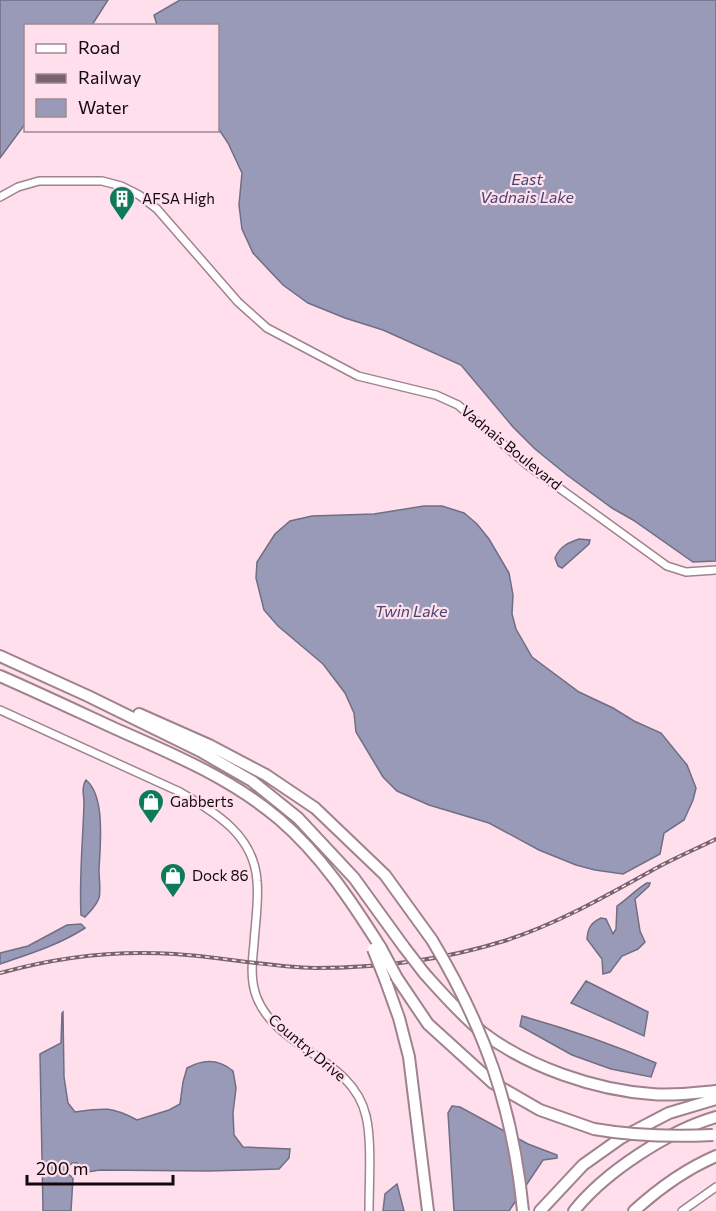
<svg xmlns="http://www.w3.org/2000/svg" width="716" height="1211" font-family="Commissioner,sans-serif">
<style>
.water{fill:#989ab7;stroke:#706e84;stroke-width:1.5}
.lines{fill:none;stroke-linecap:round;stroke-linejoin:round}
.tertiary-casing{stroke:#a0828e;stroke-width:10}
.motorway-casing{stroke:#a0828e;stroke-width:14}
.tertiary{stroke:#fff;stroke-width:7}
.motorway{stroke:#fff;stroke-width:10}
.rail-casing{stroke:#77646c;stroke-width:4}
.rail{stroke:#ffdfec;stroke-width:1.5;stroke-dasharray:4.5;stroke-linecap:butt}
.motorway-bridge-casing{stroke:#a0828e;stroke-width:14;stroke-linecap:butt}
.motorway-bridge{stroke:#fff;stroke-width:10}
.labels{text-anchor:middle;stroke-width:4.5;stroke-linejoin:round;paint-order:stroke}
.poi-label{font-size:15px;fill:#12080c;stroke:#ffdfec;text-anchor:start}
.street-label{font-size:15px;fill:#12080c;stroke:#ffdfec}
.water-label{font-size:16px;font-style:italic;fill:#454571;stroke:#ffdfec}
</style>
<rect width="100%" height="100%" fill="#ffdfec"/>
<path class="water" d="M0,0h108l-16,25 -66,1 -1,98 -25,34z
M180,0h536v561l-23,1 -60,-42 -21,-12 -45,-33 -32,-26 -22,-22 -52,-62 -78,-35 -38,-12 -37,-15 -25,-18 -30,-32 -11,-24 -3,-24 3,-32 -14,-30 -10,-15v-102l-61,-1 -3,-10z
M424,506h18l22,7 13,11 12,15 20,34 4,22 -1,19 4,15 16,28 47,35 34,16 21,13 27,12 26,32 9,23 -3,12 -9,20 -20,13 -4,21 -37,20 -28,-4 -19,-5 -37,-15 -50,-27 -60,-18 -32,-14 -14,-14 -27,-45 -2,-19 -9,-20 -22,-29 -45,-38 -14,-16 -8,-32 1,-16 18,-28 15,-13 22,-5 62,-2z
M579,539l11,1 -1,4 -27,24 -4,-2 -3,-8c5,-12 13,-15 24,-19z
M86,780c20,16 14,67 13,90 0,9 2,21 0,28 -3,8 -9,14 -14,19l-4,-2c-2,-38 2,-75 3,-112 0,-8 -3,-16 2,-23z
M647,883h3l-1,3 -14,13 5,32 5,11 -7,7 -16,7 -12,16 -7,2 -1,-15 -15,-20c1,-12 4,-16 14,-21l5,1 7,15 3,-5 1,-23c12,-8 18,-16 30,-23z
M81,924l4,4c-26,17 -56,26 -85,36v-11l28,-7 39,-21z
M586,981l62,31 -4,24 -73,-33z
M63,1012l1,65 4,26 7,9c28,-4 36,-6 62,8l32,-10 11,-6 3,-22 4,-14c16,-9 32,-9 46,3l3,17 -3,25 1,22 9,12 47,2 -1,9 -10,11 -71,2 -108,-1 -19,3 -3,-1 -1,-9h-5l-7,8 8,7 -2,33h-28l-3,-157 21,-11 1,-30z
M522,1016c46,13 90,28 134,47l-5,14 -40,-8 -39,-14 -52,-29z
M452,1106l8,1 68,37 29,11v3l-14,2 -34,51h-55l-6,-98z
M397,1184l7,27h-21l2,-17z"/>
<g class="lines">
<defs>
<path id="tertiary" d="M0,197l18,-10 21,-6h63l19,5 18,9 18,14 81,93 29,26 91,48 78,19 22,10 68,59 141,102 19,6 30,-2
M0,710l180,82c36,21 74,43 77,89 2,20 -2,43 -3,63 -2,18 -4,37 3,54 21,52 96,60 109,118 6,24 3,68 3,95
M682,1211l34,-24"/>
<path id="motorway" d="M0,656l88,40 112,55 52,30 46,37 56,60 50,69
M0,676c39,17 77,35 116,53 57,25 116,50 163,90 42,36 73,83 102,129
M139,714l70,31 57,30 49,33 70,67 47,65
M424,973c18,20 37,42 58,59 46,35 113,58 170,62 21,2 43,-1 64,-3
M397,978l31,46 65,59 47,27 54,19
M385,979l14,39 10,39 19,154
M540,1211l43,-46 38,-27 48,-25 47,-14
M574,1211c31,-39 94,-80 142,-94
M634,1211c24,-22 52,-42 82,-55"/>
</defs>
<use href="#tertiary" class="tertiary-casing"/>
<use href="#motorway" class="motorway-casing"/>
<use href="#tertiary" class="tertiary"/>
<use href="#motorway" class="motorway"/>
<defs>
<path id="rail" d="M0,973c57,-16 116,-23 175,-19 47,3 94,13 140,14 63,0 128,-8 189,-27 51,-16 100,-44 147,-70 21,-12 43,-21 65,-32"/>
</defs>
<use href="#rail" class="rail-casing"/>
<use href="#rail" class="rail"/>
<defs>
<path id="motorway-bridge" d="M432,940c53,88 81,168 91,271
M404,947l20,26
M381,948l16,30
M373,949l12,30
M594,1129c40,7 78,8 119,6"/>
</defs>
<use href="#motorway-bridge" class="motorway-bridge-casing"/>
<use href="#motorway-bridge" class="motorway-bridge"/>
</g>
<defs>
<symbol id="building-pin" viewBox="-11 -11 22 30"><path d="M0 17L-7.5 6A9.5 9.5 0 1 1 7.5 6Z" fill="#0d7b57" stroke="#ffdfec"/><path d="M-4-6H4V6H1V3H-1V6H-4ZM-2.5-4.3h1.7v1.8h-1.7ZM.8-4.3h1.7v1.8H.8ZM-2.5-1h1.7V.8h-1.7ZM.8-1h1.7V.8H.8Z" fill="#fff"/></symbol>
<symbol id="shop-pin" viewBox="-11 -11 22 30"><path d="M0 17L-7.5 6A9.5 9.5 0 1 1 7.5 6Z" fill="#0d7b57" stroke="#ffdfec"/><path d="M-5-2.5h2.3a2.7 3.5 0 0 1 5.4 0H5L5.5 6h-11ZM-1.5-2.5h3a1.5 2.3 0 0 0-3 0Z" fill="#fff"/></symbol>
</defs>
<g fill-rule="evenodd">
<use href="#building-pin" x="107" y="184" width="30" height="40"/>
<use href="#shop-pin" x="136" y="787" width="30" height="40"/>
<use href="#shop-pin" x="158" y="861" width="30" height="40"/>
</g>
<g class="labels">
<g class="poi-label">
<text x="142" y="204">AFSA High</text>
<text x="170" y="807">Gabberts</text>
<text x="192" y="881">Dock 86</text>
</g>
<g class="street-label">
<text transform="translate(511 448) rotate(39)" y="5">Vadnais Boulevard</text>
<text transform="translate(307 1048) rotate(40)" y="5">Country Drive</text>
</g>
<g class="water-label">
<text x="527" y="185">East<tspan x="527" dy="18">Vadnais Lake</tspan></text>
<text x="411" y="617">Twin Lake</text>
</g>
</g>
<rect x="24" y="24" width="195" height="108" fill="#ffdfec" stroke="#a08992" stroke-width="1.5"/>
<rect x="36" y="44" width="30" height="9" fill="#ffffff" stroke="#a08992" stroke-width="1.5"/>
<text x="78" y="54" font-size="18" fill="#12080c">Road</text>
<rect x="36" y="74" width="30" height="9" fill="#77646c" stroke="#a08992" stroke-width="1.5"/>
<text x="78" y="84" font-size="18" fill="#12080c">Railway</text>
<rect x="36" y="99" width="30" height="18" fill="#989ab7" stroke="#a08992" stroke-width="1.5"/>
<text x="78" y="114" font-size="18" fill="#12080c">Water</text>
<path d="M27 1175v9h146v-9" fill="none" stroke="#12080c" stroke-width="3"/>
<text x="36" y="1175" font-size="18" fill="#12080c" stroke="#ffdfec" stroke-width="4.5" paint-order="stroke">200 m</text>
</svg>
